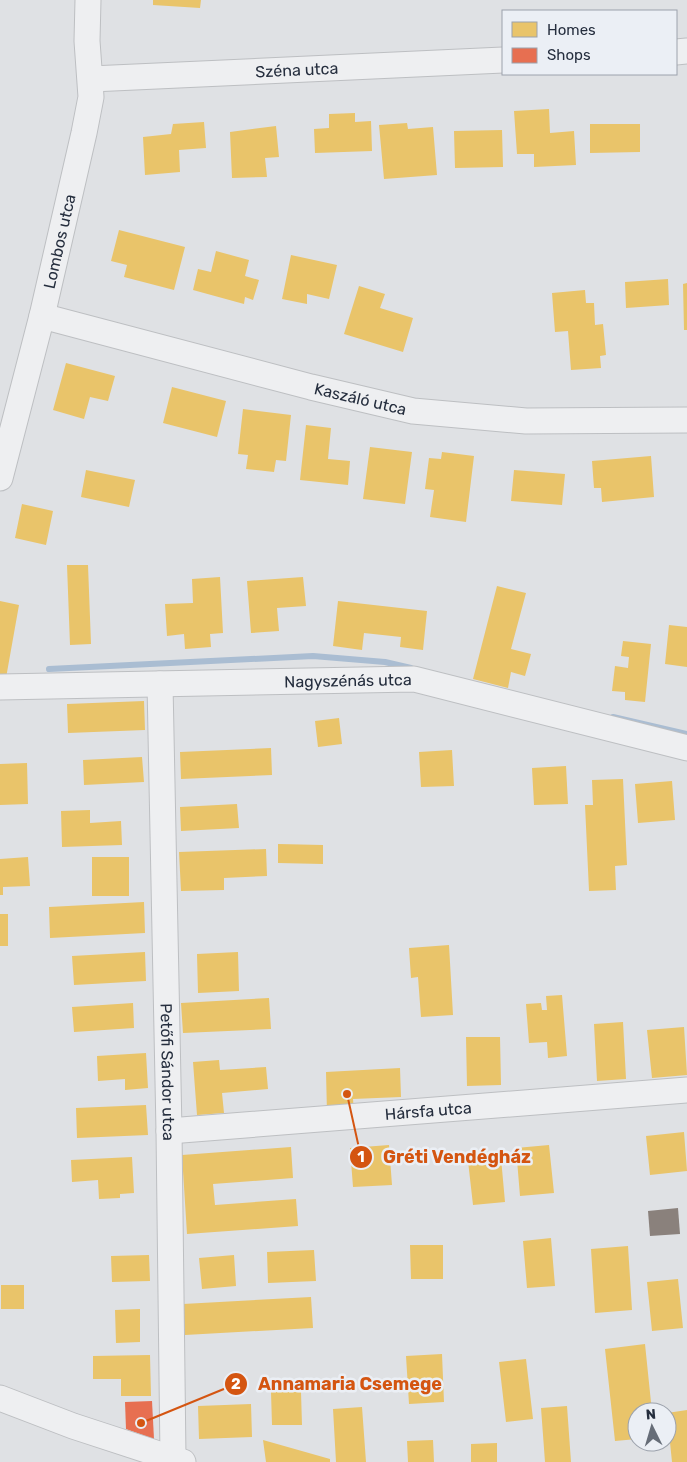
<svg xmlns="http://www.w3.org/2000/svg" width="687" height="1462" font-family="Rubik,sans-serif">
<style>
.homes{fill:#e9c46a}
.shops{fill:#e76f51}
.industry{fill:#8a817c}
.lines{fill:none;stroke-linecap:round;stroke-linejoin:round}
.stream{stroke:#aabdd2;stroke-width:6}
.minor-casing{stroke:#bdbfc2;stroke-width:27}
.minor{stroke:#eeeff1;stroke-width:25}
.labels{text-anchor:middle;stroke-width:5;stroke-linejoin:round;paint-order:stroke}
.street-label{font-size:16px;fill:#252e3e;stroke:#ebeff5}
.leader{fill:none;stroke:#d45511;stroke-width:2}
.callout-dot{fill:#d45511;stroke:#ebeff5;stroke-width:2}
.mark-label{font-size:15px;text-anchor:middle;font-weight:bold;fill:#fff}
.callout-label{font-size:18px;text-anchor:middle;font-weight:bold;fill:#d45511;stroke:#ebeff5;stroke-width:5;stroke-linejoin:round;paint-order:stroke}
</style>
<rect width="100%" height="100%" fill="#dfe1e4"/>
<path class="homes" d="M153,0h48l-1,8 -47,-3z
M549,109l1,24 24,-2 2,34 -42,2v-13h-17l-3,-43z
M355,113v9l16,-1 1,30 -57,2 -1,-24 15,-1v-14z
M204,122l2,26 -27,2 1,22 -35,3 -2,-38 28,-3 2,-10z
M407,123l1,6 25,-2 4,48 -53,4 -5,-54z
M590,124h50v28l-50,1z
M276,126l3,31 -14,1 2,19 -35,1 -2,-46z
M502,130l1,37 -48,1 -1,-37z
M119,230l66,17 -11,43 -50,-13 3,-12 -16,-4z
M216,251l33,9 -4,16 14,4 -6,20 -8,-3 -1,7 -51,-14 5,-21 13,3z
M291,255l46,10 -8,34 -22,-5v10l-25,-5z
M668,279l1,26 -43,3 -1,-26z
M687,283v47h-3l-1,-46z
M359,286l26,8 -5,14 33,10 -10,34 -59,-18z
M585,290l1,13h8l1,22 8,-1 3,31 -6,1 1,12 -30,2 -3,-39 -13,1 -3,-39z
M66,363l49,13 -7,25 -18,-4 -6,22 -31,-9z
M172,387l54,14 -9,36 -54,-14z
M243,409l48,6 -5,46 -10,-1 -2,12 -28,-3 2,-14 -10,-1z
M306,425l25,3 -3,31 22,2 -2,24 -48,-5z
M370,447l42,5 -7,52 -42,-5z
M442,452l32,4 -8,66 -36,-5 4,-27 -9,-1 4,-31 12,1z
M651,456l3,41 -52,5 -1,-14h-7l-2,-27z
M86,470l49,10 -6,27 -48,-10z
M514,470l51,4 -3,31 -51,-4z
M22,504l31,7 -7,34 -31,-7z
M67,565h21l3,79 -21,1z
M220,577l3,56 -13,1 1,13 -26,2 -1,-15 -17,2 -2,-32 28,-1 -1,-24z
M303,577l3,29 -29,2 2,23 -28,2 -4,-52z
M497,586l29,7 -15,56 20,5 -6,22 -14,-4 -3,16 -35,-9z
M0,601l19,4 -13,73 -6,-1z
M338,601l89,10 -4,39 -23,-3 1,-10 -37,-4 -2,17 -29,-4z
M669,625l18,2v40l-22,-3z
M623,641l28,3 -6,58 -20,-2v-8l-13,-1 3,-25 13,2 1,-11 -8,-1z
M144,701l1,29 -77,3 -1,-29z
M339,718l3,26 -24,3 -3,-26z
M271,748l1,27 -91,4 -1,-27z
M452,750l2,36 -33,1 -2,-35z
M142,757l2,25 -60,3 -1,-25z
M27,763l1,41 -28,1v-41z
M566,766l2,38 -34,1 -2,-37z
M623,779l4,86 -12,1 1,24 -27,1 -4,-86h8l-1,-25z
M672,781l3,39 -37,3 -3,-39z
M237,804l2,24 -58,3 -1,-24z
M90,810v13l31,-2 1,24 -60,2 -1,-36z
M278,844l45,1v19l-45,-1z
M266,849l1,27 -43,2v12l-43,1 -2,-39z
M28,857l2,29 -27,1v8h-3v-36z
M92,857h37v39h-37z
M144,902l1,31 -95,5 -1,-31z
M0,914h8v32h-8z
M449,945l4,70 -32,2 -3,-40 -7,1 -2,-30z
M145,952l1,29 -72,4 -2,-29z
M238,952l1,39 -41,2 -1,-39z
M562,995l5,61 -19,2 -1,-16 -18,1 -3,-39 15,-1 1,7h5l-1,-14z
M269,998l2,31 -88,4 -2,-30z
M133,1003l1,25 -60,4 -2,-25z
M623,1022l3,57 -29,2 -3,-57z
M684,1027l3,48 -35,3 -5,-48z
M466,1037h34l1,48 -34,1z
M146,1053l2,35 -23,2v-11l-27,2 -1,-25z
M219,1060l1,10 46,-3 2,22 -46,4 2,20 -27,2 -4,-53z
M400,1068l1,29 -48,2 1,13 -27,1 -1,-41z
M146,1105l2,30 -71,3 -1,-30z
M684,1132l3,39 -37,4 -4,-39z
M389,1145l3,40 -39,2 -3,-39z
M549,1145l5,48 -34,3 -4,-48z
M291,1147l2,31 -80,6 2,21 81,-6 2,27 -111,8 -5,-79z
M132,1157l2,36 -14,1v4l-21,1 -1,-19 -26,2 -1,-22z
M501,1158l4,44 -32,3 -5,-44z
M551,1238l4,48 -28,2 -4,-47z
M410,1245h33v34h-32z
M628,1246l4,64 -37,3 -4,-64z
M314,1250l2,31 -48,2 -1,-31z
M149,1255l1,26 -38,1 -1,-26z
M234,1255l2,31 -34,3 -3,-31z
M678,1279l5,49 -31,3 -5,-49z
M1,1285h23v24h-23z
M311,1297l2,31 -128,7 -2,-31z
M140,1309v33l-24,1 -1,-33z
M645,1344l7,68h-15v27l-22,2 -10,-92z
M442,1354l2,48 -35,2 -3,-48z
M150,1355l1,41h-30v-17h-28v-23z
M526,1359l7,60 -27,3 -7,-60z
M271,1392h30l1,33h-30z
M251,1404l1,33 -53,2 -1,-33z
M567,1406l4,56h-26l-4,-54z
M362,1407l4,55h-30l-3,-53z
M687,1410v52h-15l-5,-49z
M263,1440l67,19v3h-64z
M433,1440l1,22h-26l-1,-21z
M497,1443v19h-26v-18z"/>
<path class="shops" d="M152,1401l2,38 -28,-10 -1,-27z"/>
<path class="industry" d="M678,1208l2,26 -30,2 -2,-25z"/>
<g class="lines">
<path class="stream" d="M49,669l264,-13 72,6 26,6
M613,717l74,17"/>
<defs>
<g id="minor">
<path d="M676,52l11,-1"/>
<path id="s1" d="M91,79l412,-19"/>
<path id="s2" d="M42,316l269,71 102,24 113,10 161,-1"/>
<path id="s3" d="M0,478l42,-162 42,-183 7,-36 -4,-56 1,-41"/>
<path id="s4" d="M160,684l9,447 4,327"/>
<path id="s5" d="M0,687l414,-8 273,69"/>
<path id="s6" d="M169,1131l518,-41"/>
<path d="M0,1398l73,28 110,36"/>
</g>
</defs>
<use href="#minor" class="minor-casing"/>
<use href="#minor" class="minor"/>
</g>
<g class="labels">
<g class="street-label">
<text dy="6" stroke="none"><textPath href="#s1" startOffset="206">Széna utca</textPath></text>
<text dy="6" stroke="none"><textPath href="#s3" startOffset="244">Lombos utca</textPath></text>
<text dy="6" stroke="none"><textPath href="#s2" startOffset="329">Kaszáló utca</textPath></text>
<text dy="6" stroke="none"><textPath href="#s5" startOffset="348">Nagyszénás utca</textPath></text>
<text dy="6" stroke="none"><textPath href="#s4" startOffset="388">Petőfi Sándor utca</textPath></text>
<text dy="6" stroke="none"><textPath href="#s6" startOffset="260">Hársfa utca</textPath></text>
</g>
</g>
<path class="leader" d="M347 1094L361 1157M141 1423L236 1384"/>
<g class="callout-dot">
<circle cx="347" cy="1094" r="5"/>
<circle cx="141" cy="1423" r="5"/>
<circle cx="361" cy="1157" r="12"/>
<circle cx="236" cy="1384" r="12"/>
</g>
<g class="mark-label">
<text x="361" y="1162">1</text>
<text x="236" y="1389">2</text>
</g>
<g class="callout-label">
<text x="457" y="1163">Gréti Vendégház</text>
<text x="350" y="1390">Annamaria Csemege</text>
</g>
<rect x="502" y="10" width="175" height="65" fill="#ebeff5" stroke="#9ca2ac"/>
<rect x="512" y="22" width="25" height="15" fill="#e9c46a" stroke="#9ca2ac"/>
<text x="547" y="35" font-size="15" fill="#252e3e">Homes</text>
<rect x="512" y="48" width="25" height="15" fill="#e76f51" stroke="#9ca2ac"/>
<text x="547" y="60" font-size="15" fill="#252e3e">Shops</text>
<g transform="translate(652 1427) rotate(355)"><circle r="24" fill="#ebeff5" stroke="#9ca2ac"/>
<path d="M0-4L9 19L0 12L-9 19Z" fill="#666d78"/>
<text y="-8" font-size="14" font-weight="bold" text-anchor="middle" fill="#252e3e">N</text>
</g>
</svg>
